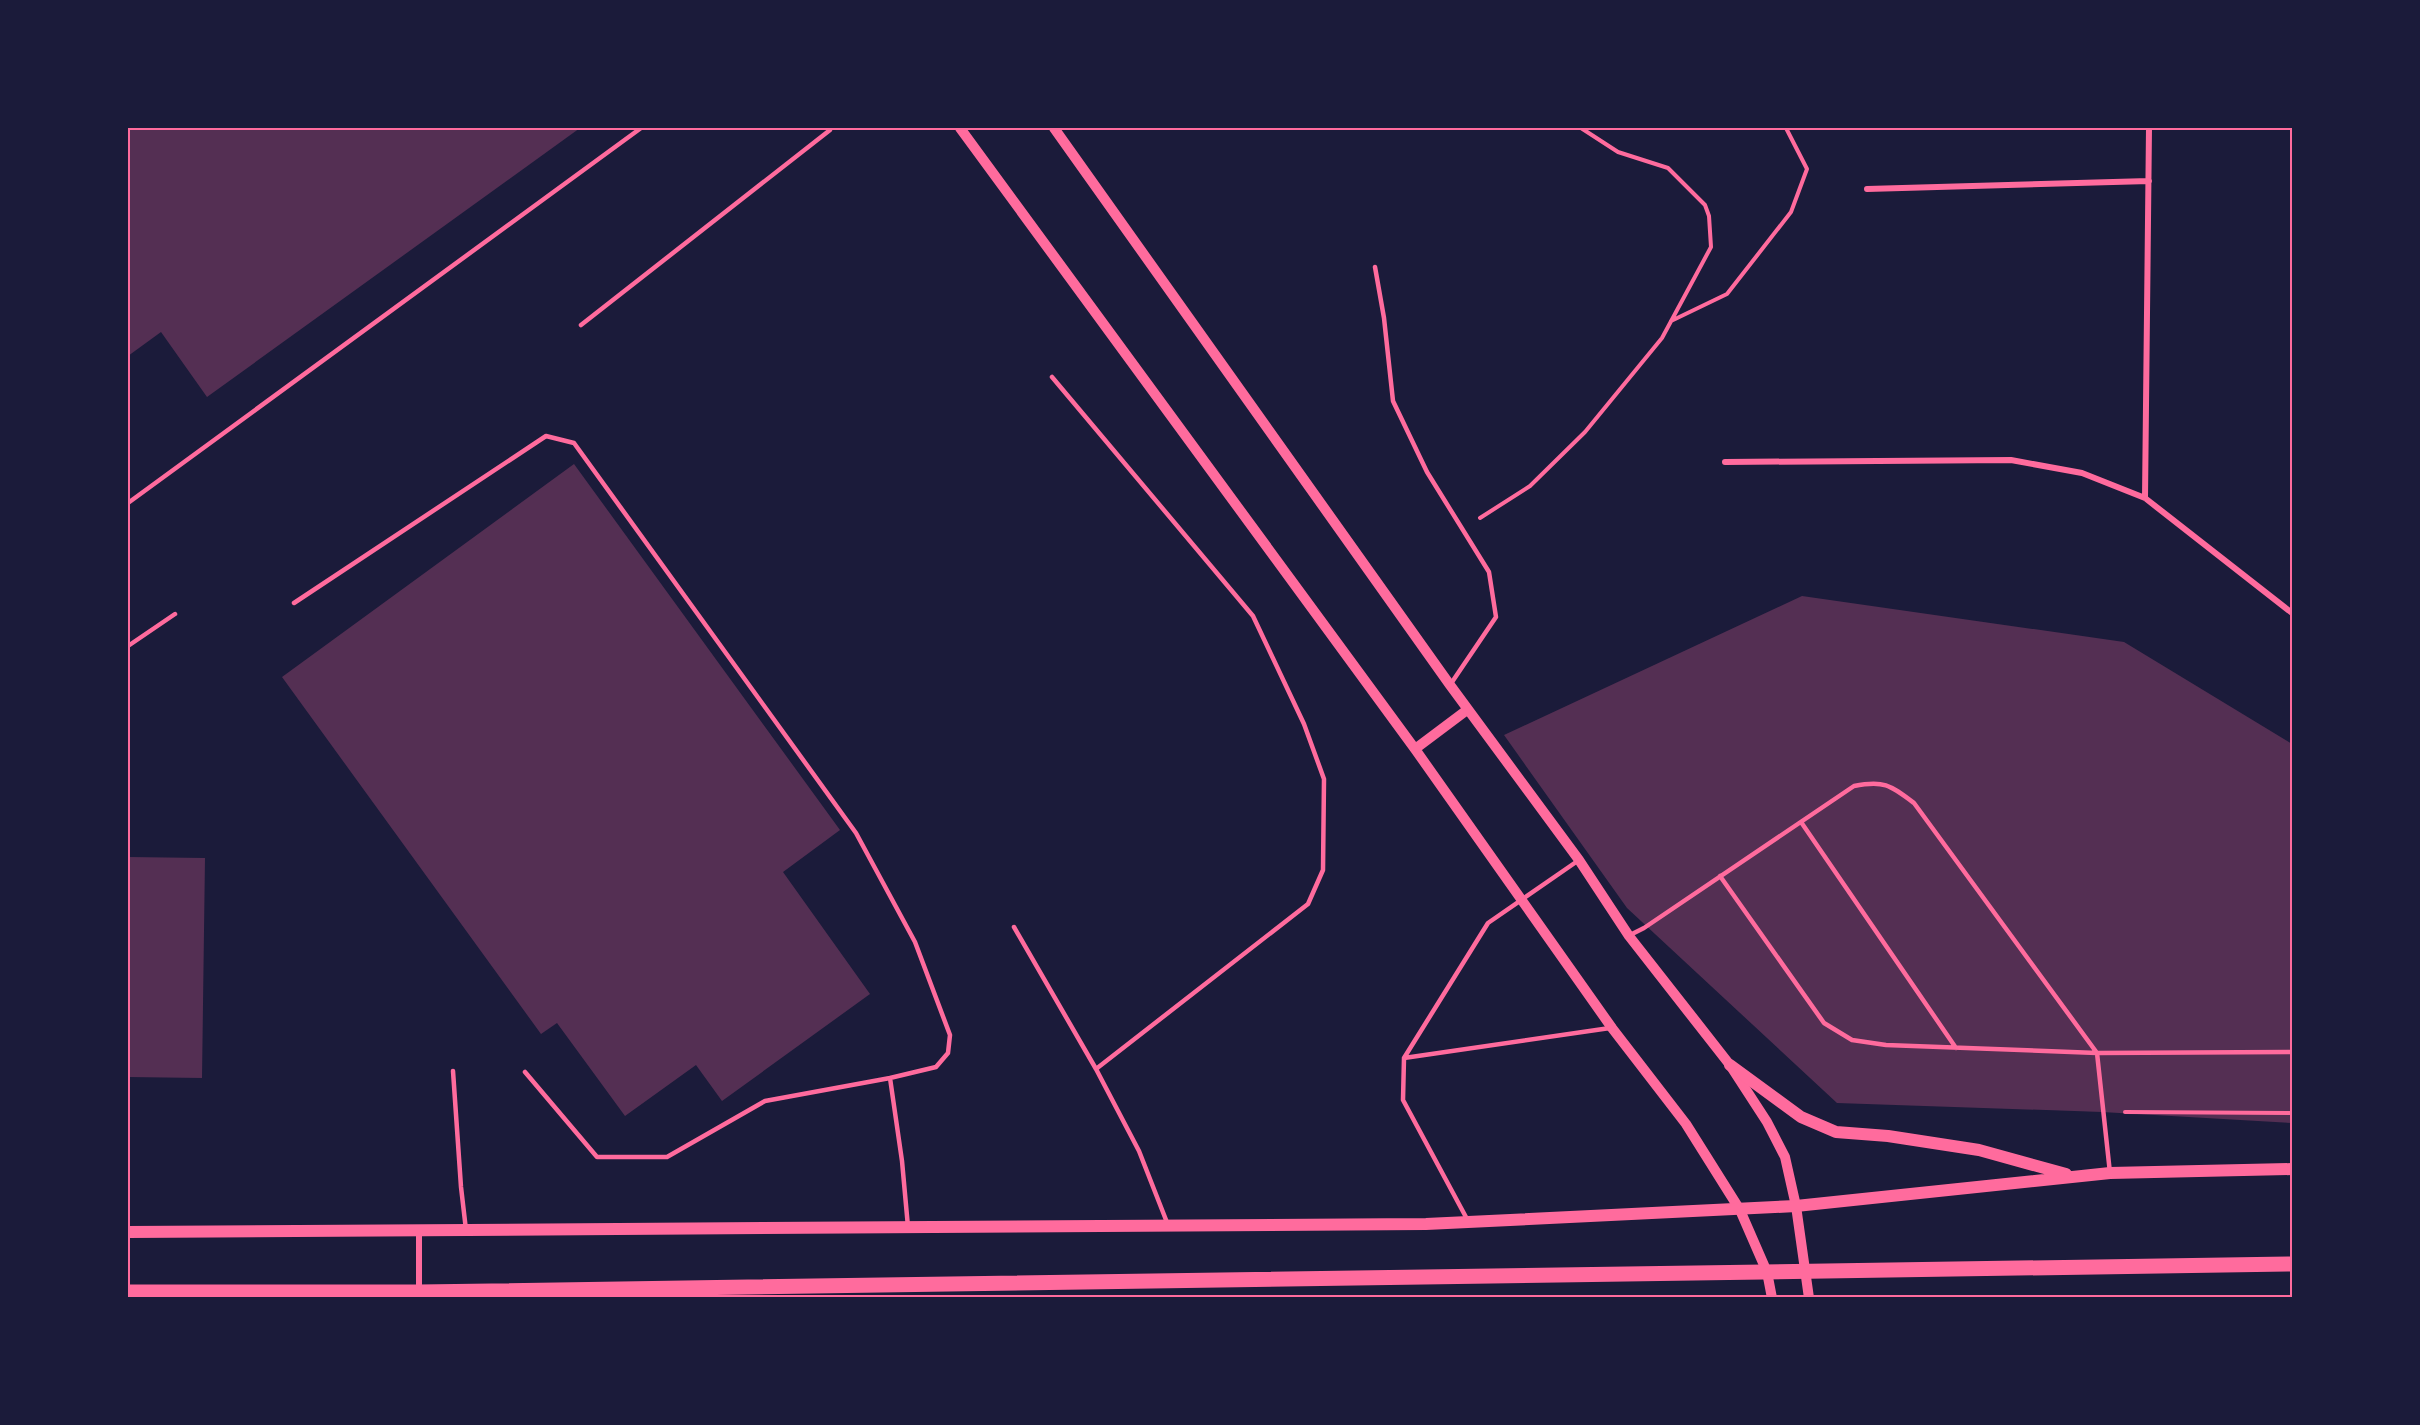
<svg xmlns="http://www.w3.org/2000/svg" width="2420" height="1425" font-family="'Golos Text',sans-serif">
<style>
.building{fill:#542f53}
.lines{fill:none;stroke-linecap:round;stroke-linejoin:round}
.path{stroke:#ff6b9d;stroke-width:4}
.service{stroke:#ff6b9d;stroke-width:4.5}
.minor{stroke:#ff6b9d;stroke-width:6}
.tertiary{stroke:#ff6b9d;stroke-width:10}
.secondary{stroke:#ff6b9d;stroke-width:12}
.primary{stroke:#ff6b9d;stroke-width:15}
.neatline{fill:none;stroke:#ff6b9d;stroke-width:2}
</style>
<rect width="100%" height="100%" fill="#1b1b3a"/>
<path class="building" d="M128,128h452l-373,269 -46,-65 -33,24z
M574,464l266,366 -57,42 87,122 -148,107 -26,-36 -71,51 -68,-93 -16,11 -259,-357z
M1802,596l322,46 168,102v379l-190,-11 -265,-9 -210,-195 -123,-173z
M128,857l77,1 -3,220 -74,-1z"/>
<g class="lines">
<path class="path" d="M1671,321l56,-27 64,-82 16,-43 -21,-41
M1480,518l50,-32 55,-54 77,-94 49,-91 -2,-31 -4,-11 -37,-37 -50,-16 -37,-24
M2125,1112l167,1"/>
<path class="service" d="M1375,267l9,51 9,83 34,71 62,100 7,45 -46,68
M581,325l249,-195 -1,-2
M1052,377l201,239 51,108 20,55 -1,91 -15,34 -212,165 43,82 29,74
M128,503l513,-375
M294,603l252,-167 28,7 282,390 59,109 35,93 -2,18 -12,14 -46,11 12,83 6,66
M128,646l47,-32
M1801,822l155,226
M1720,876l104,147 28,17 34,5 211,8 195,-1
M1014,927l82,142
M1630,935l14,-7 210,-142c30,-6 36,-1 60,17l183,250 13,120
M1404,1058l206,-30
M453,1071l8,116 5,43
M525,1072l72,85h70l98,-56 125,-23
M1467,1219l-64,-119 1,-42 84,-135 91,-63"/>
<path class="minor" d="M1867,189l282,-8
M1725,462l286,-2 71,13 63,25 147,115
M2145,498l4,-370
M419,1230v61"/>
<path class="tertiary" d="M960,128l455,621 197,279 74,96 54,86 27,62 5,26
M1054,128l396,557 129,175 50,76 101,129 37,57 18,35 11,49 13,92
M1415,749l52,-39"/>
<path class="secondary" d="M1730,1065l71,52 35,15 52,4 91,14 87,24
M128,1232l1298,-8 370,-18 314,-33 182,-4"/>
<path class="primary" d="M128,1292h291l1873,-28"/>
</g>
<rect width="2420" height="1425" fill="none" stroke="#1b1b3a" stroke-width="258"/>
<rect x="129" y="129" width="2162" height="1167" class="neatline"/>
</svg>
